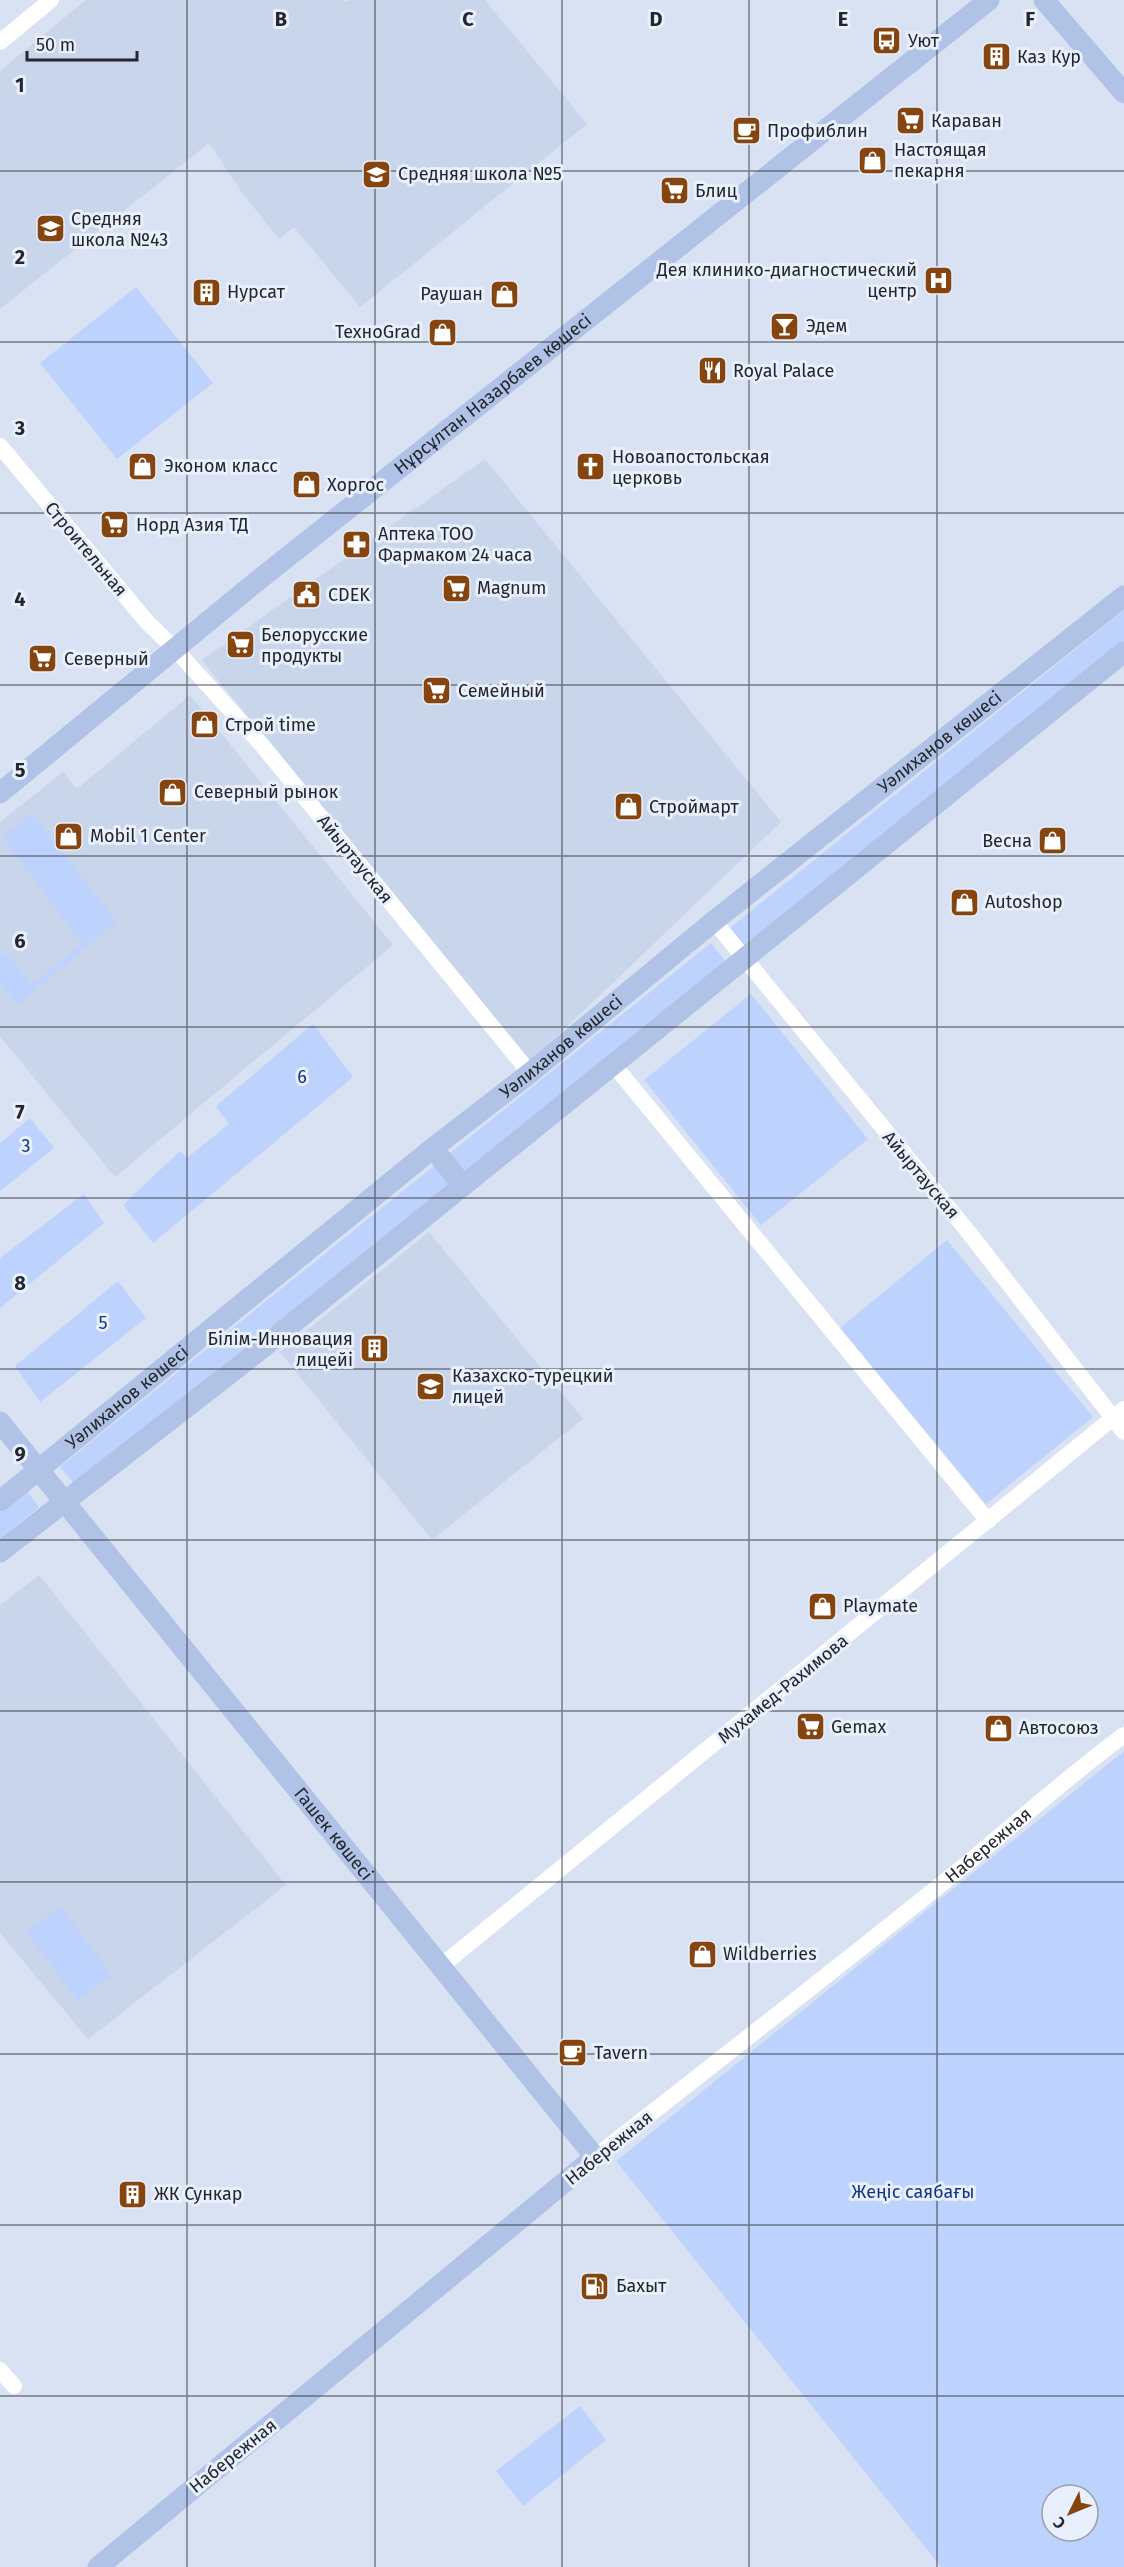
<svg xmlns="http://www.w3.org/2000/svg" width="1124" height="2567" font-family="'Fira Sans',sans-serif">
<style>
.built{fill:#c8d5eb}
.green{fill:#bdd2fc;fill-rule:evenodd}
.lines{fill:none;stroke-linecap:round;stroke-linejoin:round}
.minor{stroke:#fff;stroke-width:16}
.major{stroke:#b0c2e6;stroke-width:21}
.grid{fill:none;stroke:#23262d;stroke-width:1.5;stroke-opacity:0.55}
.labels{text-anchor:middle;stroke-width:6;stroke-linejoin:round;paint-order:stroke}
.poi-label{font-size:18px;fill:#23262d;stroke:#e8effd;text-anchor:start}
.street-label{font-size:18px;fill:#23262d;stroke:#e8effd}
.park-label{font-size:18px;fill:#153584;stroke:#e8effd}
.grid-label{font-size:20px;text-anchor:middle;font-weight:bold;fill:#23262d;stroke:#e8effd;stroke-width:6;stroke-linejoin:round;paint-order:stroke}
</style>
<rect width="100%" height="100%" fill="#d9e2f3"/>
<path class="built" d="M86,0h258l2,2 3,-2h136l102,124 -227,183 -66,-80 -15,12 -36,-45 -34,-51 -209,166v-238z
M485,459l296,363 -253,242 -326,-404z
M190,695l203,250 -278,232 -115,-141v-214l63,-50 14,17z
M429,1232l154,187 -151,121 -152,-188z
M39,1575l247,310 -198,154 -88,-106v-328z"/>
<path class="green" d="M136,287l77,96 -96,76 -77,-96z
M1124,610v31l-379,305 -15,-18z
M33,813l83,109 -98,83 -18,-21v-31l8,2 24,29 50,-40 -80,-107z
M711,943l15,19 -651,523 -15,-18z
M751,994l117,145 -107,86 -117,-145z
M313,1024l40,53 -200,166 -30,-38 57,-54 7,7 42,-34 -13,-18z
M30,1118l24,30 -54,43v-48z
M84,1194l20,29 -104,85v-50z
M947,1240l146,177 -107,87 -146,-176z
M118,1281l28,37 -106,84 -25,-36z
M27,1491l12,16 -39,32v-26z
M1124,1751v816h-183l-325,-406zM1052,2495h36v36h-36z
M61,1906l51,69 -34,26 -52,-69z
M580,2406l26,34 -83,66 -27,-35z"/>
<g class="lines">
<g class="minor">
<path d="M0,42l51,-42"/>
<path d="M0,446l148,177 27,26 87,96 268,328"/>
<path d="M714,921l256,313 154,198"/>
<path d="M613,1064l375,457"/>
<path d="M440,1967l684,-558"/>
<path id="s1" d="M595,2157c122,-95 243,-190 364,-287 55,-45 108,-93 165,-135"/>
<path d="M0,2370l14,16"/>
</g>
<g class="major">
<path d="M1044,0l80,93"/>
<path id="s2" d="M0,793l251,-207 738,-586"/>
<path d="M433,1148l30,38"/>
<path id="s3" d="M0,1422l595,735 -497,410"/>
<path id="s4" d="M0,1501l433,-353 97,-75 184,-152 410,-325"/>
<path d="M0,1552l251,-195 873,-705"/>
</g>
</g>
<path class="grid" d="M187,0v2567M375,0v2567M562,0v2567M749,0v2567M937,0v2567M0,171h1124M0,342h1124M0,513h1124M0,685h1124M0,856h1124M0,1027h1124M0,1198h1124M0,1369h1124M0,1540h1124M0,1711h1124M0,1882h1124M0,2054h1124M0,2225h1124M0,2396h1124"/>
<defs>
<symbol id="bus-square" viewBox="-11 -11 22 22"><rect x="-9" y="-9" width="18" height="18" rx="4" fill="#86450f" stroke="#e8effd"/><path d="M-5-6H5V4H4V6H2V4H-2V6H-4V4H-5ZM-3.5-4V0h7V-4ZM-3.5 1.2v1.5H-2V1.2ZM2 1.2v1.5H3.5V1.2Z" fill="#fff"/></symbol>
<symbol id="building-square" viewBox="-11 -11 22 22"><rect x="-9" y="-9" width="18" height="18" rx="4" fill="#86450f" stroke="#e8effd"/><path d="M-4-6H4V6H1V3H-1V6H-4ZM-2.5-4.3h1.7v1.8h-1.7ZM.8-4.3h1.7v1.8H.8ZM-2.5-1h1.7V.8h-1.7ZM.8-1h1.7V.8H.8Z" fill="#fff"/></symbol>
<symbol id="supermarket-square" viewBox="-11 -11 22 22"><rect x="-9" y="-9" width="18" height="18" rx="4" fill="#86450f" stroke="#e8effd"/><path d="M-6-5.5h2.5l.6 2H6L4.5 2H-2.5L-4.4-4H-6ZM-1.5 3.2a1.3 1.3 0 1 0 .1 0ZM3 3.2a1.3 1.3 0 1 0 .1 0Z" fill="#fff"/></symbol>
<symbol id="cafe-square" viewBox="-11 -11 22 22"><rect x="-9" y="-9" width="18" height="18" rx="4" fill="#86450f" stroke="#e8effd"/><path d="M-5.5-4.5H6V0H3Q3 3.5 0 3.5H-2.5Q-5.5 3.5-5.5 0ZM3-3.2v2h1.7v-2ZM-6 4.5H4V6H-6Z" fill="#fff"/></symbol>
<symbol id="shop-square" viewBox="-11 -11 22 22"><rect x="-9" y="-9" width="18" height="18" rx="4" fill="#86450f" stroke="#e8effd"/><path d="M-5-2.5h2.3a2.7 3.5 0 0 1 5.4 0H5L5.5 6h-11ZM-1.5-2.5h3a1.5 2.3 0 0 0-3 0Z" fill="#fff"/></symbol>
<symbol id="school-square" viewBox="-11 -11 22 22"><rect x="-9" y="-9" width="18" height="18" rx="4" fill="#86450f" stroke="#e8effd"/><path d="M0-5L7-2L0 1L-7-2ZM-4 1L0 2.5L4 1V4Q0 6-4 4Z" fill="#fff"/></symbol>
<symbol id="hospital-square" viewBox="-11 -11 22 22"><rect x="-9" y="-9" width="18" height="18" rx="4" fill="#86450f" stroke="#e8effd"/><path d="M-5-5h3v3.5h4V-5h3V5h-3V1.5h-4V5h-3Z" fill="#fff"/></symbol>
<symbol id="bar-square" viewBox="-11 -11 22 22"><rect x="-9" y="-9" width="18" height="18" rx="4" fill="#86450f" stroke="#e8effd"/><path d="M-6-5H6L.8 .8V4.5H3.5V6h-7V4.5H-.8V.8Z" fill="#fff"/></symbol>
<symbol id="restaurant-square" viewBox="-11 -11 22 22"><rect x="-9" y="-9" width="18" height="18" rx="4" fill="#86450f" stroke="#e8effd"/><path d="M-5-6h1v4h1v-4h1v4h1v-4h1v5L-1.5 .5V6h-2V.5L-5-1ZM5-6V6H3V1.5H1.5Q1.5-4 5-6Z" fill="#fff"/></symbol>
<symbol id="church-square" viewBox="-11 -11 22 22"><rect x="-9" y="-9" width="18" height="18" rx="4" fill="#86450f" stroke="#e8effd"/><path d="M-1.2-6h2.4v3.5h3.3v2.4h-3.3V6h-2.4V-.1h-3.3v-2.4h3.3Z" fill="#fff"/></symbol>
<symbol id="pharmacy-square" viewBox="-11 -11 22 22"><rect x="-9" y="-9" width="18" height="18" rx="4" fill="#86450f" stroke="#e8effd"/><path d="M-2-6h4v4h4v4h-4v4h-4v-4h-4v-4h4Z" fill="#fff"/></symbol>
<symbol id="civic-square" viewBox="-11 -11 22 22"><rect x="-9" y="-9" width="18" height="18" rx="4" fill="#86450f" stroke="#e8effd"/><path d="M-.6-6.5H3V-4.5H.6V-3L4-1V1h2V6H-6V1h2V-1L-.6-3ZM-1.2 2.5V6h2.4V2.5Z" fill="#fff"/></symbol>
<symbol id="fuel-square" viewBox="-11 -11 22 22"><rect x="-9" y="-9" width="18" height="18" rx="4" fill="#86450f" stroke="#e8effd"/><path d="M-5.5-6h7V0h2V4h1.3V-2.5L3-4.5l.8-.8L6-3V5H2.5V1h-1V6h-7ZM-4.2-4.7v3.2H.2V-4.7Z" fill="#fff"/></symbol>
</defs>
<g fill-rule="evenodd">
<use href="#bus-square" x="870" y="24" width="33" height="33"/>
<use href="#building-square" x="980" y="40" width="33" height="33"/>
<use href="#supermarket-square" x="894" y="104" width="33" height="33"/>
<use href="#cafe-square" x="730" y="114" width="33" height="33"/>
<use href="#shop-square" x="856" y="144" width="33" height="33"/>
<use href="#school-square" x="360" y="158" width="33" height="33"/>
<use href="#supermarket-square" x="658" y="174" width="33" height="33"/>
<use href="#school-square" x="34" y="212" width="33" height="33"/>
<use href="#hospital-square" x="922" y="264" width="33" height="33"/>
<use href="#building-square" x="190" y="276" width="33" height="33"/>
<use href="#shop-square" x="488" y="278" width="33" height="33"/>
<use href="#bar-square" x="768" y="310" width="33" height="33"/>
<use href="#shop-square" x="426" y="316" width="33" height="33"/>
<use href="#restaurant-square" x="696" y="354" width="33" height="33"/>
<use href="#shop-square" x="126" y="450" width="33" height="33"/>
<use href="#church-square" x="574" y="450" width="33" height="33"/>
<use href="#shop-square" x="290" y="468" width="33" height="33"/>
<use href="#supermarket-square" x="98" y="508" width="33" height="33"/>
<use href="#pharmacy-square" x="340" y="528" width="33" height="33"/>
<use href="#supermarket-square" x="440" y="572" width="33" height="33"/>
<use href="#civic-square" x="290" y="578" width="33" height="33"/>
<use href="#supermarket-square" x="224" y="628" width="33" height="33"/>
<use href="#supermarket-square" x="26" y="642" width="33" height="33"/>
<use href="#supermarket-square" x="420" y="674" width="33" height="33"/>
<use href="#shop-square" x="188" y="708" width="33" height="33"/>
<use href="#shop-square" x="156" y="776" width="33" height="33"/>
<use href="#shop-square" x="612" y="790" width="33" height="33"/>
<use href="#shop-square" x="52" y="820" width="33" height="33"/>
<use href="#shop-square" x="1036" y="824" width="33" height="33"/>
<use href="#shop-square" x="948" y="886" width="33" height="33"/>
<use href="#building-square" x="358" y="1332" width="33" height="33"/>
<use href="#school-square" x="414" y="1370" width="33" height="33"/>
<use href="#shop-square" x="806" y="1590" width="33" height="33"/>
<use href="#supermarket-square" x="794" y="1710" width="33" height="33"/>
<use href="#shop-square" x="982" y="1712" width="33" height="33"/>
<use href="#shop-square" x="686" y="1938" width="33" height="33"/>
<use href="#cafe-square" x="556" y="2036" width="33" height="33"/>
<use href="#building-square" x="116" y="2178" width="33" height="33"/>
<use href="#fuel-square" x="578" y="2270" width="33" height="33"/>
</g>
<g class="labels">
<g class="poi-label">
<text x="908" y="47">Уют</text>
<text x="1017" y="63">Каз Кур</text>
<text x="931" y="127">Караван</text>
<text x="767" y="137">Профиблин</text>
<text x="894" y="156">Настоящая<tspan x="894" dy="21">пекарня</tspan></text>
<text x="398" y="180">Средняя школа №5</text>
<text x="695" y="197">Блиц</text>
<text x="71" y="225">Средняя<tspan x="71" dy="21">школа №43</tspan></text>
<text x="917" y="276" text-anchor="end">Дея клинико-диагностический<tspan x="917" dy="21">центр</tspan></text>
<text x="227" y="298">Нурсат</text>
<text x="483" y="300" text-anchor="end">Раушан</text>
<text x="806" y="332">Эдем</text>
<text x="421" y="338" text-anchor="end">ТехноGrad</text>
<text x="733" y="377">Royal Palace</text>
<text x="612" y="463">Новоапостольская<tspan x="612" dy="21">церковь</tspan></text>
<text x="164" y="472">Эконом класс</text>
<text x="327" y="491">Хоргос</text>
<text x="136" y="531">Норд Азия ТД</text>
<text x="378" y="540">Аптека ТОО<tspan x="378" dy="21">Фармаком 24 часа</tspan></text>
<text x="477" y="594">Magnum</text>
<text x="328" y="601">CDEK</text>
<text x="261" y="641">Белорусские<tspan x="261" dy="21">продукты</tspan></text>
<text x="64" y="665">Северный</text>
<text x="458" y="697">Семейный</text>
<text x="225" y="731">Строй time</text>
<text x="194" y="798">Северный рынок</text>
<text x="649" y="813">Строймарт</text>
<text x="90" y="842">Mobil 1 Center</text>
<text x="1032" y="847" text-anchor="end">Весна</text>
<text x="985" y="908">Autoshop</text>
<text x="353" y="1345" text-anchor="end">Білім-Инновация<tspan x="353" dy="21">лицейі</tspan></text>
<text x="452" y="1382">Казахско-турецкий<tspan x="452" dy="21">лицей</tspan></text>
<text x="843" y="1612">Playmate</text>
<text x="831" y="1733">Gemax</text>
<text x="1019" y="1734">Автосоюз</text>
<text x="723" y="1960">Wildberries</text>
<text x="594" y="2059">Tavern</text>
<text x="154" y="2200">ЖК Сункар</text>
<text x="616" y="2292">Бахыт</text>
</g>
<g class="street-label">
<text dy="6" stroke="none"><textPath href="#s2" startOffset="634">Нұрсұлтан Назарбаев көшесі</textPath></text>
<text transform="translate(86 549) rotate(50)" y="6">Строительная</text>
<text dy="6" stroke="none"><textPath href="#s4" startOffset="1208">Уәлиханов көшесі</textPath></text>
<text transform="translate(355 859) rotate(51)" y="6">Айыртауская</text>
<text dy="6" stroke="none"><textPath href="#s4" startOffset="722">Уәлиханов көшесі</textPath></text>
<text transform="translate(921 1175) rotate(50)" y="6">Айыртауская</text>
<text dy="6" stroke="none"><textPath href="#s4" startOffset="164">Уәлиханов көшесі</textPath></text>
<text transform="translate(783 1689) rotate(-39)" y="6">Мухамед-Рахимова</text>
<text dy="6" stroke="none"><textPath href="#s3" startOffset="530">Гашек көшесі</textPath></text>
<text dy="6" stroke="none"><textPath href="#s1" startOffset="502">Набережная</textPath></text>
<text transform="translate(609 2148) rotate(-39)" y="6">Набережная</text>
<text transform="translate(233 2456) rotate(-39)" y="6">Набережная</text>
</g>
<g class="park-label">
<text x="302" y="1083">6</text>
<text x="26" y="1152">3</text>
<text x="103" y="1329">5</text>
<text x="913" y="2198">Жеңіс саябағы</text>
</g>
</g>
<g class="grid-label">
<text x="281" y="26">B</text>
<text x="468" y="26">C</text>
<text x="656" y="26">D</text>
<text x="843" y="26">E</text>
<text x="1030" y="26">F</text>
<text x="20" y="92">1</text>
<text x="20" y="264">2</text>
<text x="20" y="435">3</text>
<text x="20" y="606">4</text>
<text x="20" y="777">5</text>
<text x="20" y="948">6</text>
<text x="20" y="1119">7</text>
<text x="20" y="1290">8</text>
<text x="20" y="1461">9</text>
</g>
<g transform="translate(1070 2513) rotate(227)"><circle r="28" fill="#e8effd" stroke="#999faa" stroke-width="1.5"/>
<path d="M0-4.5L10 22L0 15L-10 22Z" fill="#86450f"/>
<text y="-9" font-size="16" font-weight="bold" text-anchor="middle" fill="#23262d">С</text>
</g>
<path d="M27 51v9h110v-9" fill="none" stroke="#23262d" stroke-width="3"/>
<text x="36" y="51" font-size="18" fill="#23262d" stroke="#e8effd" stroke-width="4.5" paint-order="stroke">50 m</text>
</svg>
